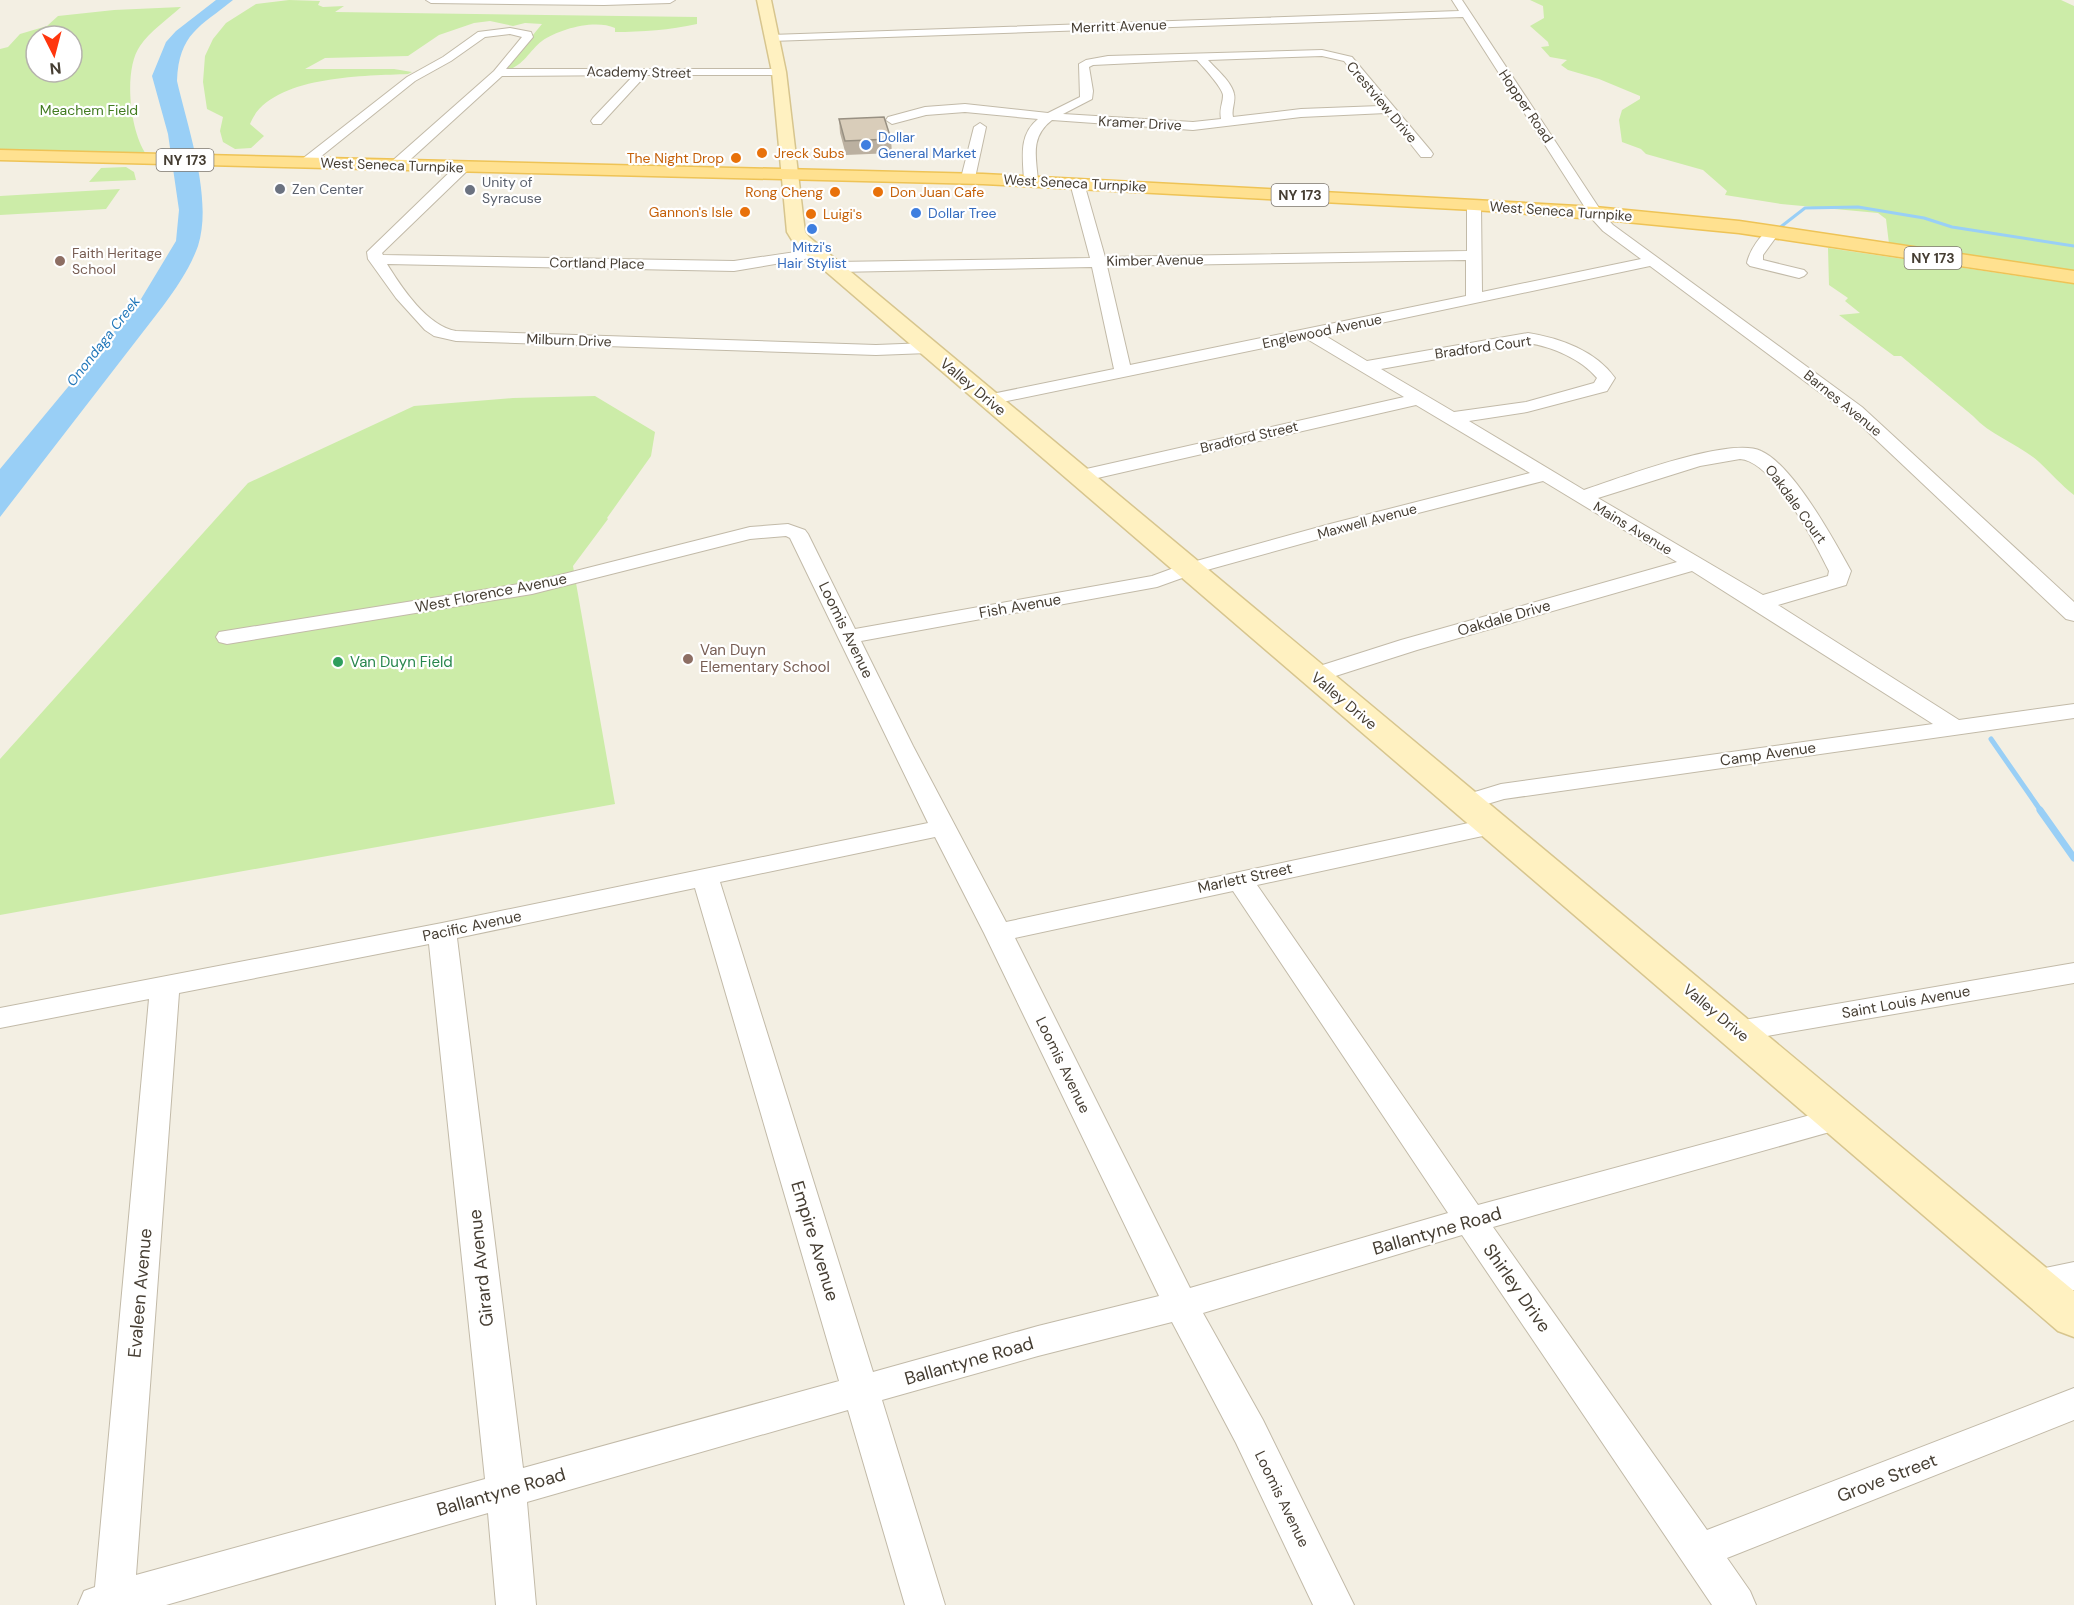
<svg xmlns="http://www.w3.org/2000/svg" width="2074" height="1605" font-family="'DM Sans',sans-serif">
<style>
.green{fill:#cceca8;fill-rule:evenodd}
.water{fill:#99cff6}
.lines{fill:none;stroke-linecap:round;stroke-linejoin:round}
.stream-far2{stroke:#99cff6;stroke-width:3}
.stream-far1{stroke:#99cff6;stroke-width:5}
.stream{stroke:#99cff6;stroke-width:7}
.street-casing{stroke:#c2baa8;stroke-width:2}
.secondary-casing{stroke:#d7c58e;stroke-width:3}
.primary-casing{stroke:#eec356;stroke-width:3}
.street{fill:#fff;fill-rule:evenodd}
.secondary{fill:#fff1c1;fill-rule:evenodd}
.primary{fill:#ffe190;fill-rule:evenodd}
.wall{fill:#bbb0a0}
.building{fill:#d9cdba;stroke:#989082;stroke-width:1.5}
.shop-dot{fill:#3f7fe0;stroke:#fff;stroke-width:2}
.food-dot{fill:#e8710a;stroke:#fff;stroke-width:2}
.worship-dot{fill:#6b7280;stroke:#fff;stroke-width:2}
.education-dot{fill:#8d6e63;stroke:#fff;stroke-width:2}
.leisure-dot{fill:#2e9e5b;stroke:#fff;stroke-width:2}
.labels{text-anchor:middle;stroke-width:4.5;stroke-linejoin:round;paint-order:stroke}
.far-street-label{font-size:14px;fill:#463e33;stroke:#fff}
.far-park-label{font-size:14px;fill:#427c21;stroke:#fff}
.far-shop-label{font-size:14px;fill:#366cbe;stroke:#fff;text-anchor:start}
.far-food-label{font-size:14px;fill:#c56008;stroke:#fff;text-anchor:start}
.shield{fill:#fff;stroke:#7e7870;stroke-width:1.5}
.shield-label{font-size:14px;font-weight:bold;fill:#463e33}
.far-worship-label{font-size:14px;fill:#5b616d;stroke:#fff;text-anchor:start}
.far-education-label{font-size:14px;fill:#785e54;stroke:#fff;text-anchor:start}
.far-water-label{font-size:14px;font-style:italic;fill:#2378ba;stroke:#fff}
.street-label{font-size:15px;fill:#463e33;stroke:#fff}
.education-label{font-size:15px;fill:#785e54;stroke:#fff;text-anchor:start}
.leisure-label{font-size:15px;fill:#27864d;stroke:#fff;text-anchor:start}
.near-street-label{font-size:18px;fill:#463e33;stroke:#fff}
</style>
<rect width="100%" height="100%" fill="#f3efe3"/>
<path class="green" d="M289,0l31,1 -2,4 5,2 21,-1 -9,6 362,5v7c-27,6 -55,8 -82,8v-4c-20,-9 -56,1 -73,13 -13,10 -19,26 -36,29h-2l38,-46 -17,-1 -12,3 -23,-5 -16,2 -35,12 -31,21 -83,2 -20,11h89l18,3 -4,2c-43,2 -139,1 -158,50l14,12 -13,12 -16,1 -12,-7 -3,-11 3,-14 -16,-8 -4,-27 2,-26 8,-17 13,-16 30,-19z
M1530,0h531l13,6v265l-185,-27 -3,-25 -8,-6 -97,-9 -56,-9 2,-4 -24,-21 -57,-16 -5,-5 -19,-7 -3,-22 3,-10 18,-11v-3l-41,-17 -31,-9 -7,-5 6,-5 -17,-3 -9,-10 8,-1 -1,-4 -18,-16 14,-8 -1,-12z
M181,7c-13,12 -31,24 -41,39 -17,24 -10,85 6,108l-146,-3v-102l8,-2 12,-13 27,-8 11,-10 56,-6zM36,36h36v36h-36z
M126,167l8,5 2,8 -47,2 12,-14z
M120,189l-14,20 -106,6v-19z
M1828,248l246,36v211c-13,-10 -23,-22 -35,-33 -20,-18 -48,-26 -66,-46l-72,-60h-7l-55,-41 21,-2 -15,-12 3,-3 -19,-13z
M595,396l60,36 -4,24 -44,62 1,1 -35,47 42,238 -615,111v-156l248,-276 166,-77 99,-8z"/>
<path class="water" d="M216,0h17c-33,27 -54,33 -56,81 11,48 36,118 21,165 -8,22 -21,41 -35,60l-163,211v-48l141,-170 35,-58 3,-31 -11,-76 -16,-58 14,-34 10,-11z"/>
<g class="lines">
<path class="stream-far2" d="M163,150l15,2
M1778,229l27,-21 53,-1 66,11 28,9 122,19"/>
<path class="stream-far1" d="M1991,739l50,72"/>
<path class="stream" d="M2040,810l34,48"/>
<defs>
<path id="street" d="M426,0h249l-5,3 -66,2 -173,-2z
M1452,0h10l141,214 10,11 249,182 212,195v19l-8,-2 -216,-204 -200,-149 -326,69 43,26 161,-28c32,5 68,18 87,45l-8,13 -80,21 -58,9 115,69c36,-12 146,-54 177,-39 32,14 73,89 90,120l-5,14 -68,20 181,115 115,-16v14l-570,81 -40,12 -9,-3 -4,-5 4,-5 46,-14 432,-60 -241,-153 -275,79 -94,30 -8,2 -8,-2 -4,-5 4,-5 94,-30 276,-78 -134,-81 -199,51 -148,41 -39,14 -296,54 52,105 93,176 486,-104 9,2 4,6 -4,6 -244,53 221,320 362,-98 11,3 5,8 -5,8 -358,101 214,303 367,-142v32l-347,138 23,33 6,14h-44l-250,-370 -259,78 60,107 91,185h-41l-77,-162 -64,-121 -134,34 -156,44 63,205h-40l-57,-195 -321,92 9,103h-40l-8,-92 -322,92h-88l6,-14 11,-4 54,-588 -149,29v-20l442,-85 486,-100 -138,-285 -4,-2 -36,3 -218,55 -305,50 -8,-2 -3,-5 3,-5 313,-50 218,-55 38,-3 17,6 3,4 47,95 297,-53 30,-11 148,-41 200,-51 -114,-68 -336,77 -7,-2 -3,-4 3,-4 331,-75 -97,-58 -319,66 -6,-1 -3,-4 3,-4 132,-27 -22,-102 -257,5 -8,-5 8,-5 255,-4 -20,-75 7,-4 7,4 21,74 362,-6v-46l7,-4 7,4 1,87 159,-33 -38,-28 -10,-11 -130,-203 -692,24 -5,-3 5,-3 688,-24zM1466,260v36l-336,69 -23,-99zM1528,343c25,4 53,16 69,35l-3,5 -68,19 -72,10 -73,-43zM1740,459c33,2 75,84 89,112l-1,5 -65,19 -165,-97 102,-32zM935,837l49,96 175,363 -121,30 -165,46 -153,-490zM695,888l144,493 -316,87 -66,-530zM1233,891l215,322 -258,75 -175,-350zM429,944l56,535 -349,96 43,-582z
M510,28l21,4 2,5 -27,32h273l6,3 -6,3h-133l-45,49h-8l-2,-3 2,-3 41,-43 -132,1 -101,92h-10l-2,-3 2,-3 103,-91 28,-34 -12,-3 -25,3 -34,24 -36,20 -106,85 -5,1 -7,-4 110,-86 36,-20 35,-25z
M1322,50l30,7 79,94 2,3 -2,3h-10l-35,-44 -85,4 -108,13 -141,-10c-22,17 -16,36 -14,61l-7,4 -7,-4c-1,-23 -6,-46 14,-62l-73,-7 -39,3 -34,9 -6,-4 2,-3 37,-10 40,-3 83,9 32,-16 -1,-33 7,-4 22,-4zM1322,56l22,5 36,45 -79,3 -68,8c-2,-8 3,-15 1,-23 -2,-12 -18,-25 -26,-34zM1197,60c6,7 25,27 26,35 0,9 -4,13 -2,24l-28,3 -130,-8 29,-15 1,-8 -4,-24 4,-2z
M980,123l6,4 -11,51 -7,4 -7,-4 13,-51z
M463,163l7,4 -2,3 -86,83 1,2 351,6 82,-12 7,4 -7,4 -82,14 -347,-7c15,24 40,62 69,67l420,14 52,-2 8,5 -8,5 -52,2 -420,-14 -22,-5 -9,-6 -29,-32 -28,-39 -1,-7 91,-88z
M1772,229l7,4 -16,22v5l41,10 3,3 -3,3 -5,2 -49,-12 -3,-3c2,-11 14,-31 25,-34z
M2074,963v20l-336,58 -11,-3 -4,-7 4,-7 11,-3z
M2074,1262v28l-41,7 -12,-4 -5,-10 5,-10z"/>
<path id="secondary" d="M757,0h14l15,72 17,144 2,16 4,5 1265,1054v46l-16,-6 -1263,-1086 -8,-13 -15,-160z"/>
<path id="primary" d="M0,150l983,24 491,26 121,7 144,14 335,50v12l-335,-50 -144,-14 -121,-9 -491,-26 -983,-24z"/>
</defs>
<use href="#street" class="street-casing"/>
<use href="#secondary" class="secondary-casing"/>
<use href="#primary" class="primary-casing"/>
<use href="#street" class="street"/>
<use href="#secondary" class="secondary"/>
<use href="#primary" class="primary"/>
</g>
<path class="wall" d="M839,119l52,20 1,14 -46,2 -6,-22z"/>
<path class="building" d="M884,117l7,22 -46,2 -6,-22z"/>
<g class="shop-dot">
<circle cx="866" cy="145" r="6"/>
<circle cx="916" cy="213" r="6"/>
<circle cx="812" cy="229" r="6"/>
</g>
<g class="food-dot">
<circle cx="762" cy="153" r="6"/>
<circle cx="736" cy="158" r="6"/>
<circle cx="835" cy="192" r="6"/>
<circle cx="878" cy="192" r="6"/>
<circle cx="745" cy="212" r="6"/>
<circle cx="811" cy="214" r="6"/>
</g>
<g class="worship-dot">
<circle cx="280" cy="189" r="6"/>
<circle cx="470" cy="190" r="6"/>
</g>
<g class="education-dot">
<circle cx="60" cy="261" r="6"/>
<circle cx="688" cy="659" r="6"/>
</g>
<circle class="leisure-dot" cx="338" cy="662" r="6"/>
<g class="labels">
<g class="far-street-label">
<text transform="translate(1119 26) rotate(-2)" y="5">Merritt Avenue</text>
<text transform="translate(639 72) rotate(1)" y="5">Academy Street</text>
<text transform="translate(1382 102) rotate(50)" y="5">Crestview Drive</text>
<text transform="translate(1526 106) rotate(56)" y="5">Hopper Road</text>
<text transform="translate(1140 123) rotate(3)" y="5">Kramer Drive</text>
<text transform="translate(392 165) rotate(2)" y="5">West Seneca Turnpike</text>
<text transform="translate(1075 183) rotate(3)" y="5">West Seneca Turnpike</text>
<text transform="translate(1561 211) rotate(4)" y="5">West Seneca Turnpike</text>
<text transform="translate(1155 260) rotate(-1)" y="5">Kimber Avenue</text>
<text transform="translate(597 263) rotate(1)" y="5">Cortland Place</text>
<text transform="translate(1322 331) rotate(-12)" y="5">Englewood Avenue</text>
<text transform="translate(569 340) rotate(2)" y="5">Milburn Drive</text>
<text transform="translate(1483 347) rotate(-8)" y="5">Bradford Court</text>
<text transform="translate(1843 403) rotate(39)" y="5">Barnes Avenue</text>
<text transform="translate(1249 437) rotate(-13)" y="5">Bradford Street</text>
<text transform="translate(1796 504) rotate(54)" y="5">Oakdale Court</text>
<text transform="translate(1367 521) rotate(-15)" y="5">Maxwell Avenue</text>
<text transform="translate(1633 528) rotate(31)" y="5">Mains Avenue</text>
</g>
<g class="far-park-label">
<text x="89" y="115">Meachem Field</text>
</g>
<g class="far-shop-label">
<text x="878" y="142">Dollar<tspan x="878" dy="16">General Market</tspan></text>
<text x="928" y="218">Dollar Tree</text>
<text x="812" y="252" text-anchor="middle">Mitzi's<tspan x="812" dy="16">Hair Stylist</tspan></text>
</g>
<g class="far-food-label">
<text x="774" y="158">Jreck Subs</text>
<text x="724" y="163" text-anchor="end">The Night Drop</text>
<text x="823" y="197" text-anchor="end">Rong Cheng</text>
<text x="890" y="197">Don Juan Cafe</text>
<text x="733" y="217" text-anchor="end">Gannon's Isle</text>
<text x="823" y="219">Luigi's</text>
</g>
<g class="shield">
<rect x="156.5" y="149" width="57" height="22" rx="4.5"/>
<rect x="1271.5" y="184" width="57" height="22" rx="4.5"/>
<rect x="1904.5" y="247" width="57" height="22" rx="4.5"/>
</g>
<g class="shield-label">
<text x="185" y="165">NY 173</text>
<text x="1300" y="200">NY 173</text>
<text x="1933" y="263">NY 173</text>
</g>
<g class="far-worship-label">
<text x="482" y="187">Unity of<tspan x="482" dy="16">Syracuse</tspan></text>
<text x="292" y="194">Zen Center</text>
</g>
<g class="far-education-label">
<text x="72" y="258">Faith Heritage<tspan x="72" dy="16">School</tspan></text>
</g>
<g class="far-water-label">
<text transform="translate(103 341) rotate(-52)" y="5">Onondaga Creek</text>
</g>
<g class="street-label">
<text transform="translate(973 387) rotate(40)" y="5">Valley Drive</text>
<text transform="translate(491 593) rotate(-11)" y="5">West Florence Avenue</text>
<text transform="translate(1020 606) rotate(-10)" y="5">Fish Avenue</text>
<text transform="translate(1504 618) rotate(-16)" y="5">Oakdale Drive</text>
<text transform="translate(846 630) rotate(64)" y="5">Loomis Avenue</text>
<text transform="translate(1344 701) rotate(40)" y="5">Valley Drive</text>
<text transform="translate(1768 754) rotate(-8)" y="5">Camp Avenue</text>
<text transform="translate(1245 878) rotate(-12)" y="5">Marlett Street</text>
<text transform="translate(472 926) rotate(-12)" y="5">Pacific Avenue</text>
<text transform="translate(1906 1002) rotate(-10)" y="5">Saint Louis Avenue</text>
<text transform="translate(1716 1013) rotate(40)" y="5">Valley Drive</text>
<text transform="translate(1063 1065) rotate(64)" y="5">Loomis Avenue</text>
<text transform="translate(1282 1499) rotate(64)" y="5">Loomis Avenue</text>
</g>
<g class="education-label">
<text x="700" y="655">Van Duyn<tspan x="700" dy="17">Elementary School</tspan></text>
</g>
<g class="leisure-label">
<text x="350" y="667">Van Duyn Field</text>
</g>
<g class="near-street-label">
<text transform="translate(1437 1231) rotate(-16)" y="6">Ballantyne Road</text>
<text transform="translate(815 1241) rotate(73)" y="6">Empire Avenue</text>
<text transform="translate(481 1268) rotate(-96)" y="6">Girard Avenue</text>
<text transform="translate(1517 1288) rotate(55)" y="6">Shirley Drive</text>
<text transform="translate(140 1293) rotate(-85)" y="6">Evaleen Avenue</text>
<text transform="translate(969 1361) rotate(-16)" y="6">Ballantyne Road</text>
<text transform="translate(1887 1478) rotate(-21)" y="6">Grove Street</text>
<text transform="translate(501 1492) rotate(-16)" y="6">Ballantyne Road</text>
</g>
</g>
<g transform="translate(54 54) rotate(174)"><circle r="28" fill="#ffffff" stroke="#b5b2ad" stroke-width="1.5"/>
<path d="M0-4.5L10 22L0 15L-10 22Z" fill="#ff360e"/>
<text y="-9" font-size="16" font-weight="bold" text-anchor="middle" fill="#463e33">N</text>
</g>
</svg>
